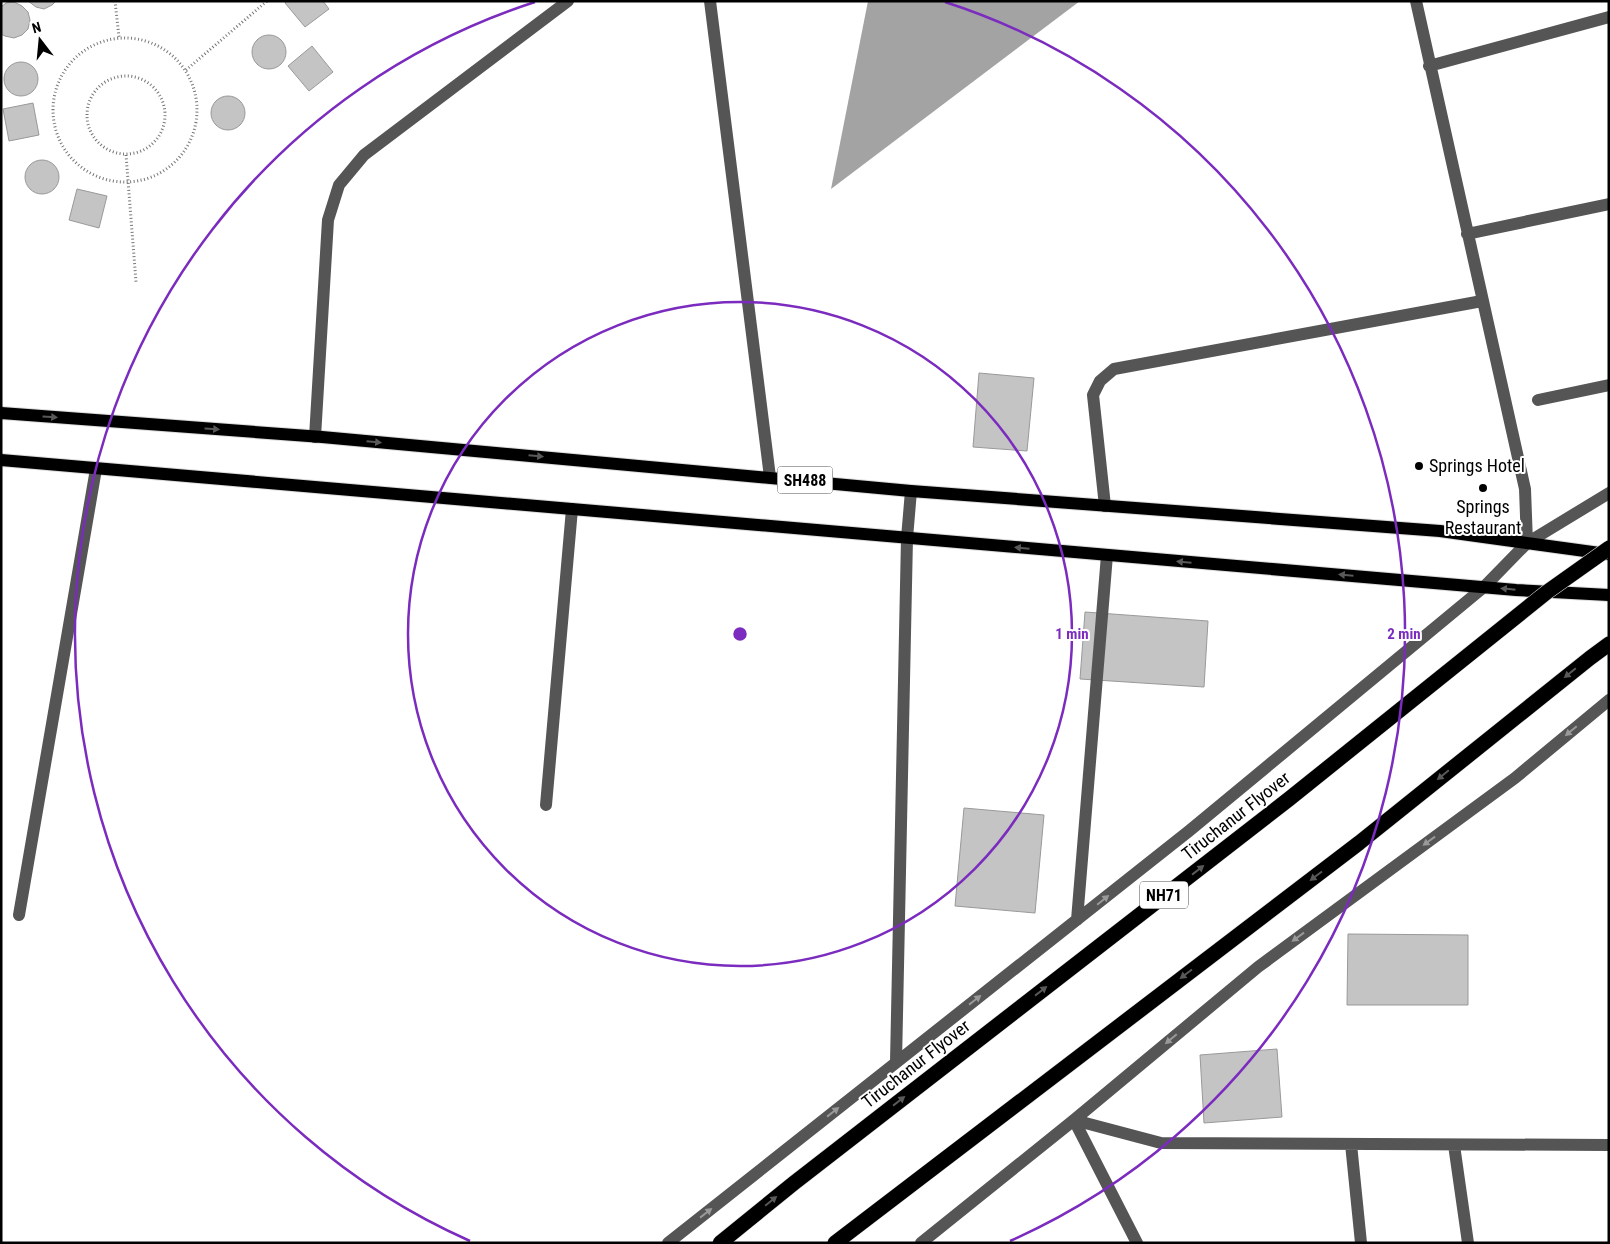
<svg xmlns="http://www.w3.org/2000/svg" width="1610" height="1244" font-family="'Roboto Condensed',sans-serif">
<style>
.water{fill:#a3a3a3}
.building{fill:#c4c4c4;stroke:#999}
.lines{fill:none;stroke-linecap:round;stroke-linejoin:round}
.major-casing{stroke:#dbdbdb;stroke-width:14}
.highway-casing{stroke:#dbdbdb;stroke-width:16}
.path{stroke:#777;stroke-width:3;stroke-dasharray:1 2.5;stroke-linecap:butt}
.minor{stroke:#555;stroke-width:12}
.major{stroke:#000;stroke-width:12}
.highway{stroke:#000;stroke-width:15}
.highway-bridge-casing{stroke:#dbdbdb;stroke-width:16;stroke-linecap:butt}
.highway-bridge{stroke:#000;stroke-width:15}
.oneway{fill:#595959}
.oneway2{fill:#999}
.ring{fill:none;stroke:#7b2cbf;stroke-width:2.5}
.poi-dot{fill:#000;stroke:#fff;stroke-width:2}
.labels{text-anchor:middle;stroke-width:4;stroke-linejoin:round;paint-order:stroke}
.shield{fill:#fff;stroke:#4c4c4c;stroke-width:1}
.shield-label{font-size:16px;font-weight:bold;fill:#000}
.poi-label{font-size:18px;fill:#000;stroke:#fff;text-anchor:start}
.street-label{font-size:18px;fill:#000;stroke:#fff}
.centre{fill:#7b2cbf;stroke:#fff;stroke-width:2.5}
.ring-label{font-size:15px;text-anchor:middle;font-weight:bold;fill:#7b2cbf;stroke:#fff;stroke-width:4;stroke-linejoin:round;paint-order:stroke}
</style>
<rect width="100%" height="100%" fill="#fff"/>
<path class="water" d="M868,1h212l-249,188z"/>
<path class="building" d="M28,1h28l-4,4 -8,4 -8,-2z
M287,1h36l6,8 -24,18 -20,-24z
M14,2l8,4 6,6 2,8 -2,9 -6,6 -8,3 -9,-2 -4,-2v-27l5,-4z
M252 52a17 17 0 1 1 34 0a17 17 0 1 1-34 0Z
M312,46l21,26 -24,19 -21,-25z
M4 79a17 17 0 1 1 34 0a17 17 0 1 1-34 0Z
M211 113a17 17 0 1 1 34 0a17 17 0 1 1-34 0Z
M33,103l6,32 -30,6 -6,-32z
M25 177a17 17 0 1 1 34 0a17 17 0 1 1-34 0Z
M77,189l30,7 -8,32 -30,-8z
M979,373l55,5 -7,73 -54,-4z
M1085,612l123,9 -4,66 -124,-8z
M964,808l80,7 -9,98 -80,-7z
M1348,934l120,1v70h-121z
M1277,1049l5,68 -78,6 -4,-68z"/>
<g class="lines">
<defs>
<path id="major" d="M1,413l321,24 589,54 529,40 167,23
M1,460l1515,130 93,5"/>
<path id="highway" d="M835,1243l524,-400 231,-185 19,-14"/>
</defs>
<use href="#major" class="major-casing"/>
<use href="#highway" class="highway-casing"/>
<path class="path" d="M115,1l4,36
M53 110a72 72 0 1 1 144 0a72 72 0 1 1-144 0Z
M186,70l81,-69
M87 115a39 39 0 1 1 78 0a39 39 0 1 1-78 0Z
M126,155l10,127"/>
<path class="minor" d="M710,1l60,476
M1416,1l109,488 2,54
M1429,66l180,-49
M1467,234l142,-30
M1538,400l71,-15
M315,437l13,-217 11,-35 25,-30 204,-154
M1105,506l-12,-111 7,-14 14,-12 368,-68
M546,805l26,-296
M19,915l77,-446
M1077,920l30,-365
M896,1062l11,-524 4,-47
M1074,1120l87,23 448,2
M1074,1120l63,123
M1351,1144l10,99
M1454,1145l14,98
M668,1243l521,-412 295,-244 43,-44 82,-50
M921,1243l153,-123 184,-153 257,-189 94,-78"/>
<use href="#major" class="major"/>
<use href="#highway" class="highway"/>
<defs>
<path id="highway-bridge" d="M720,1243l74,-60 495,-384 258,-207 62,-44"/>
</defs>
<use href="#highway-bridge" class="highway-bridge-casing"/>
<use href="#highway-bridge" class="highway-bridge"/>
</g>
<defs><path id="oneway-solid" d="M-6-.8H1V-3.2L6.5 0L1 3.2V.8H-6Z" transform="scale(1.25)"/></defs>
<g class="oneway">
<use href="#oneway-solid" transform="translate(50 417) rotate(4)"/>
<use href="#oneway-solid" transform="translate(212 429) rotate(4)"/>
<use href="#oneway-solid" transform="translate(374 442) rotate(5)"/>
<use href="#oneway-solid" transform="translate(536 456) rotate(5)"/>
<use href="#oneway-solid" transform="translate(1022 548) rotate(-175)"/>
<use href="#oneway-solid" transform="translate(1184 562) rotate(-175)"/>
<use href="#oneway-solid" transform="translate(1346 575) rotate(-175)"/>
<use href="#oneway-solid" transform="translate(1508 589) rotate(-174)"/>
<use href="#oneway-solid" transform="translate(1570 673) rotate(141)"/>
<use href="#oneway-solid" transform="translate(1443 775) rotate(141)"/>
<use href="#oneway-solid" transform="translate(1198 870) rotate(-38)"/>
<use href="#oneway-solid" transform="translate(1316 876) rotate(143)"/>
<use href="#oneway-solid" transform="translate(1186 974) rotate(143)"/>
<use href="#oneway-solid" transform="translate(1041 991) rotate(-38)"/>
<use href="#oneway-solid" transform="translate(899 1101) rotate(-38)"/>
<use href="#oneway-solid" transform="translate(771 1201) rotate(-39)"/>
</g>
<g class="oneway2">
<use href="#oneway-solid" transform="translate(1571 731) rotate(140)"/>
<use href="#oneway-solid" transform="translate(1429 841) rotate(144)"/>
<use href="#oneway-solid" transform="translate(1103 900) rotate(-39)"/>
<use href="#oneway-solid" transform="translate(1298 937) rotate(144)"/>
<use href="#oneway-solid" transform="translate(975 1000) rotate(-38)"/>
<use href="#oneway-solid" transform="translate(1171 1039) rotate(140)"/>
<use href="#oneway-solid" transform="translate(833 1112) rotate(-38)"/>
<use href="#oneway-solid" transform="translate(706 1213) rotate(-38)"/>
</g>
<g class="ring">
<circle cx="740" cy="634" r="332"/>
<path d="M470 1241A664 664 0 0 1 535 2M945 2A664 664 0 0 1 1010 1241"/>
</g>
<g class="poi-dot">
<circle cx="1419" cy="466" r="5"/>
<circle cx="1483" cy="488" r="5"/>
</g>
<g class="labels">
<g class="shield">
<rect x="777.5" y="466.5" width="55" height="27" rx="4"/>
<rect x="1140" y="881.5" width="48" height="27" rx="4"/>
</g>
<g class="shield-label">
<text x="805" y="486">SH488</text>
<text x="1164" y="901">NH71</text>
</g>
<g class="poi-label">
<text x="1429" y="472">Springs Hotel</text>
<text x="1483" y="513" text-anchor="middle">Springs<tspan x="1483" dy="21">Restaurant</tspan></text>
</g>
<g class="street-label">
<text transform="translate(1236 816) rotate(-38)" y="6">Tiruchanur Flyover</text>
<text transform="translate(916 1064) rotate(-38)" y="6">Tiruchanur Flyover</text>
</g>
</g>
<circle cx="740" cy="634" r="8" class="centre"/>
<g class="ring-label">
<text x="1072" y="639">1 min</text>
<text x="1404" y="639">2 min</text>
</g>
<rect width="1610" height="1244" fill="none" stroke="#000000" stroke-width="5"/>
<g transform="translate(40 40) rotate(344)" stroke="#ffffff" stroke-width="4" paint-order="stroke">
<path d="M0-4L9 19L0 12L-9 19Z" fill="#000000"/>
<text y="-8" font-size="14" font-weight="bold" text-anchor="middle" fill="#000000">N</text>
</g>
</svg>
